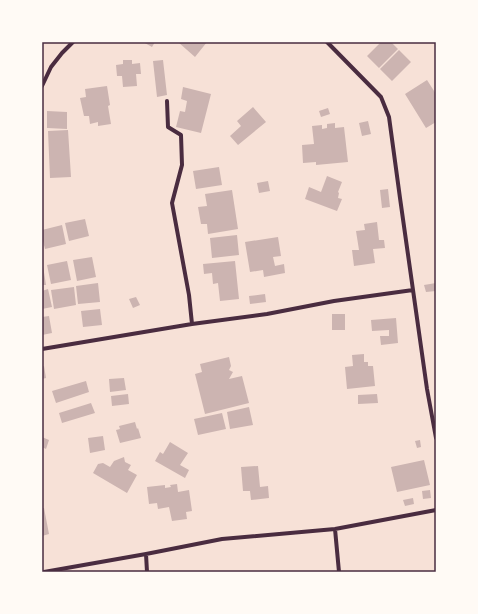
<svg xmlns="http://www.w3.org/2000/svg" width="478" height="614" font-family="Barlow,sans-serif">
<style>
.building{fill:#ccb4b1}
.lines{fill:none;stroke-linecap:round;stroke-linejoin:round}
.minor{stroke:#4a2c40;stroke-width:4}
.neatline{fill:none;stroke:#4a2c40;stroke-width:1.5}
</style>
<rect width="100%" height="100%" fill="#f7e1d7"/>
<path class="building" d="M143,42h12l-3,5z
M178,42h29l-12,15z
M381,42h10l7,7 -19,19 -12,-12z
M399,50l12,12 -19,19 -12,-12z
M123,60h9v4l8,-1 1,11h-5l1,12 -14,1 -1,-11h-5l-1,-11 7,-1z
M163,60l4,35 -10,2 -4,-36z
M427,80l9,14v28l-10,6 -21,-34z
M107,86l3,19 -2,1 3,18 -13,2v-4l-8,2 -1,-8h-5l-4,-18 6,-1 -1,-8z
M183,87l28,7 -10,39 -25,-6 4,-16 5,1 2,-11 -6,-2z
M253,107l13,15 -28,23 -8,-9 11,-10 -4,-5z
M328,108l2,6 -9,3 -2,-6z
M47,111l20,1v17l-20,-1z
M368,121l3,13 -9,2 -3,-13z
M335,123v5l9,-1 4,35 -32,3v-3l-13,1 -1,-18 12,-1 -2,-18 10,-1v4l5,-1v-4z
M68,130l3,47 -21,1 -2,-47z
M219,167l3,18 -26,4 -3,-18z
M327,176l15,6 -4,10 1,1 -1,5 4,1 -5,12 -32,-12 4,-12 12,5z
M268,181l2,10 -11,2 -2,-10z
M388,189l2,18 -8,1 -2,-18z
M232,190l6,39 -30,5 -1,-10h-6l-3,-17 9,-1 -2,-12z
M85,219l4,17 -20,5 -4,-18z
M377,222l2,18h5l1,8 -12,1 2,14 -21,3 -2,-16h7l-3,-19 9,-1 -1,-6z
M62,225l4,19 -21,5 -3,-12v-7z
M237,235l2,20 -27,3 -2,-20z
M278,237l3,19 -8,1 2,9 9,-2 1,9 -21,4 -1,-7 -13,2 -5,-30z
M92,257l4,20 -19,4 -4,-21z
M67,261l4,19 -20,4 -4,-19z
M235,261l4,38 -19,2 -2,-18 -5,1 -1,-11 -8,1 -1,-10z
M42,266h1l3,19h-4z
M98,283l2,19 -22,2 -2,-18z
M436,283v8l-10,1 -2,-7z
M74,287l2,18 -22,4 -3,-19z
M48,289l4,18 -10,2v-18z
M265,294l1,8 -16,2 -1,-8z
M136,297l4,8 -7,3 -4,-9z
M100,309l2,16 -19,2 -2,-16z
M332,314h13v16h-13z
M49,316l3,17 -10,2v-18z
M396,318l2,25 -17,2 -1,-9h9v-6l-17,1 -1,-11z
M364,354v8h4v4h5l2,20 -28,3 -2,-22 8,-1 -1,-11z
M229,357l2,9 -2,4 4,2 -4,7 13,-3 7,27 -44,11 -10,-40 7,-2 -2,-8z
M44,366l2,12 -4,1v-12z
M124,378l2,12 -16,2 -1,-13z
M86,381l3,11 -33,11 -4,-12z
M128,394l1,10 -17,2 -1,-10z
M377,394l1,9 -20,1v-9z
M91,403l4,10 -33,10 -3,-10z
M249,407l4,18 -23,4 -3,-17z
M222,413l4,16 -28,6 -4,-16z
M135,422l2,7 1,-1 3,10 -21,5 -4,-13 4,-1 -1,-3z
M103,436l2,14 -15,3 -2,-15z
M42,437l7,3 -3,9 -4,-2z
M420,440l1,7 -4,1 -2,-7z
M170,442l18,11 -8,12 9,5 -4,8 -30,-17 5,-9 3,2z
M124,457l1,5 6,3 -3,5 9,5 -10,18 -34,-20 5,-9 5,-1 7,4 4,-6z
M424,460l6,25 -33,7 -6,-25z
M258,466l2,21 8,-1 1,12 -18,2 -1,-9h-7l-2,-24z
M177,484l1,8 11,-2 3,21 -6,1 1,7 -15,2 -3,-14 -11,2 -1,-6 -8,1 -2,-17 18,-2v3l6,-1 -1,-2z
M430,490l1,8 -8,1 -1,-8z
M413,498l1,6 -9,2 -2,-6z
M42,508h2l5,26 -7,2z"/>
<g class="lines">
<path class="minor" d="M327,42l54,55 8,20 11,81 27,191 9,49
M42,86l9,-19 11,-14 11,-11
M167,101l1,26 13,8 1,30 -10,38 17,92 3,29
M42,349l150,-25 75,-10 67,-13 79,-11
M335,529l4,43
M146,554l1,18
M44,572l102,-18 76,-15 113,-10 101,-19"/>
</g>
<rect width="478" height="614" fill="none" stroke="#fffaf5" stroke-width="86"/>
<rect x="43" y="43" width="392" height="528" class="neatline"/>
</svg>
